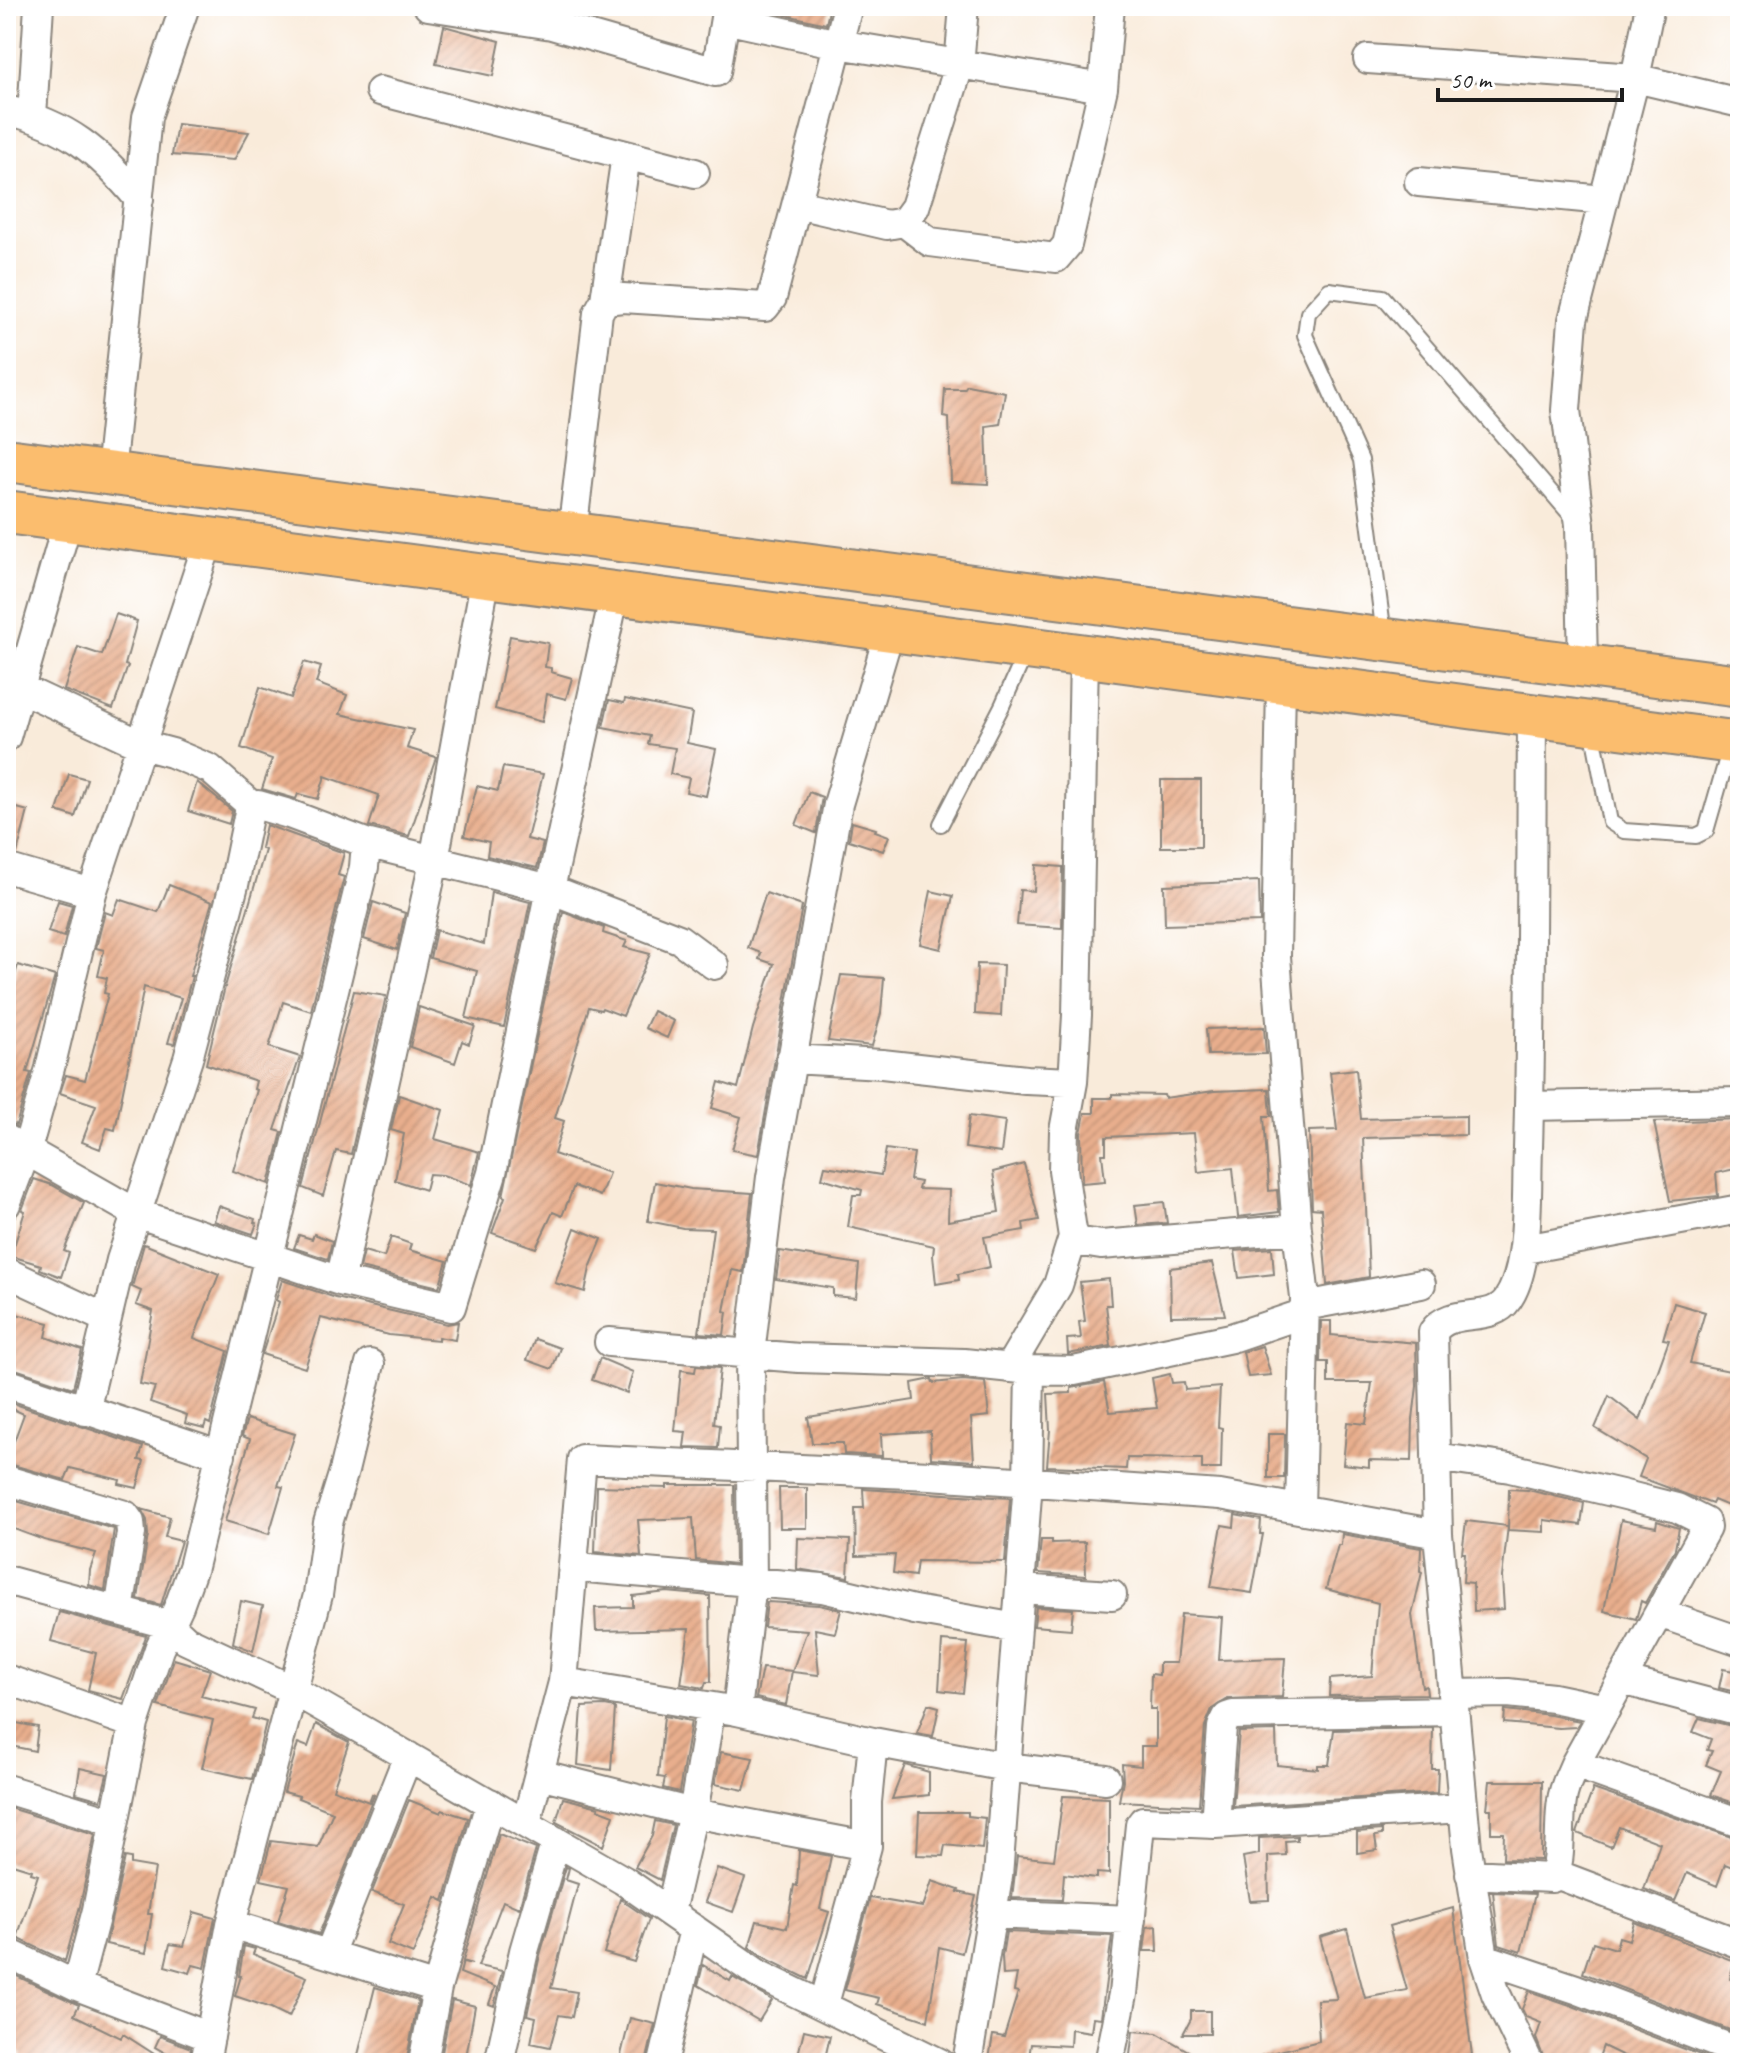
<svg xmlns="http://www.w3.org/2000/svg" width="1746" height="2069" font-family="Caveat,sans-serif">
<style>
.building{fill:url(#building-hatch)}
.lines{fill:none;stroke-linecap:round;stroke-linejoin:round}
.service-casing{stroke:#8a847b;stroke-width:18}
.minor-casing{stroke:#8a847b;stroke-width:32}
.primary-casing{stroke:#8a847b;stroke-width:46}
.service{stroke:#fff;stroke-width:14}
.minor{stroke:#fff;stroke-width:28}
.primary{stroke:#fbbd6e;stroke-width:42}
</style>
<defs>
<pattern id="building-hatch" width="6" height="6" patternUnits="userSpaceOnUse" patternTransform="scale(2)"><rect width="6" height="6" fill="#e8ae8d"/><path d="M-1 1l2-2M0 6l6-6M5 7l2-2" fill="none" stroke="#c69579"/></pattern>
</defs>
<rect width="100%" height="100%" fill="#fff"/>
<filter id="ink" filterUnits="userSpaceOnUse"><feTurbulence type="fractalNoise" baseFrequency=".0125" numOctaves="2"/><feDisplacementMap in="SourceGraphic" scale="16" xChannelSelector="R" yChannelSelector="G"/><feConvolveMatrix kernelMatrix="1 2 1 2 8 2 1 2 1" color-interpolation-filters="sRGB"/></filter>
<filter id="wash" filterUnits="userSpaceOnUse"><feTurbulence type="fractalNoise" baseFrequency=".006" numOctaves="4" result="noise"/><feDisplacementMap in="SourceGraphic" scale="32" xChannelSelector="R" yChannelSelector="G"/><feGaussianBlur stdDeviation="1.8" result="paint"/><feColorMatrix in="noise" values="0 0 0 0 0 0 0 0 0 0 0 0 0 0 0 0 0 1.4 0 .05"/><feComposite in="paint" operator="in"/></filter>
<g filter="url(#wash)">
<rect width="100%" height="100%" fill="#f9ebda"/>
<g id="blocks">
<path class="building" d="M764,6h66l-4,18 -62,-14z
M444,26l56,15 -7,35 -57,-12z
M177,124l72,8 -15,28 -62,-5z
M967,385l38,7 -5,32 -14,2 2,58 -37,-2 -2,-64 -6,-1 2,-28h19z
M116,614l21,7 -12,44 3,1 -15,43 -49,-19 14,-43 24,8z
M510,636l38,7 -3,24 6,1v4l21,6 -6,21 -19,-5 -5,28 -47,-13z
M304,662l17,5 -5,16 31,12 -7,19 73,16 -6,18 29,9 -27,79 -40,-10 10,-31 -54,-19 -7,23 -20,-5 -2,5 -34,-10 10,-30 -31,-11 19,-61 31,11z
M625,699l67,14 -5,30 29,6 -10,47 -20,-4 3,-14 -19,-4 5,-26 -27,-4 2,-8 -47,-9 6,-27 15,3z
M503,767l40,7 -16,65 16,4 -6,25 -50,-12 2,-14 -25,-6 13,-50 21,5z
M69,774l18,5 -12,38 -18,-6z
M1161,780h40v67h-40z
M197,782l35,29 -3,13 -41,-13z
M809,792l13,5 -6,36 -20,-8z
M6,805l22,6 -11,42 -11,-2z
M852,822l24,7 -1,2 14,5 -6,15 -34,-11z
M266,825l78,28 -6,22 6,2 -33,134 -28,-9 -14,45 31,10 -25,73 7,2 -13,52 -36,-13 24,-81 -3,-1 2,-8 -50,-17 19,-77 40,-137 -4,-2z
M1036,865l27,2 -1,61 -45,-3 3,-35 14,1z
M1259,881l1,41 -95,3 -1,-40z
M169,885l43,17 -22,74h2l-18,68 -6,-1 13,-45 -37,-11 -29,143 -8,-2 -7,21 -18,-7 14,-37 -36,-12 6,-18 19,5 23,-86 -4,-1 3,-15 -9,-2 6,-26 -8,-2 9,-36 8,3 6,-16 39,13z
M931,891l22,5 -12,53 -21,-5z
M491,892l39,10 -26,125 -38,-9 11,-47 -47,-13 6,-28 48,14z
M766,893l36,13 -44,249 -26,-5 9,-33 -29,-9 7,-26 19,6 15,-60 21,-64 -15,-5 2,-6 -13,-5z
M58,901l14,4 -8,32 -16,-5z
M373,902l32,11 -8,37 -33,-11z
M563,912l41,16 -1,5 24,8 -3,6 26,7 -27,62 -21,-8 -1,2 -12,-3 -34,111 9,3 -10,33 55,19 -9,23 -26,-10 -12,30 -9,-4 -17,36 -44,-15 13,-36 -2,-1z
M977,964l26,1 -2,51 -26,-2z
M18,965l37,11 -28,96 4,1 -15,52 -10,-3v-117z
M841,975l43,3 -3,35 -9,33 -44,-5z
M354,991l32,5 -35,158 -15,-3 -13,45 -20,-8z
M419,1007l56,19 -6,18 -7,-3 -7,22 -45,-16z
M653,1011l21,10 -7,17 -22,-10z
M1264,1027l2,27 -58,1 -2,-26z
M1356,1069l5,50 105,-3v19l-103,3 6,139 -42,8 -6,-76 -9,-1 -3,-77 28,-1 -7,-58z
M1269,1089l2,27h-7l5,75 8,-1 2,22 -41,5 -5,-49 -35,4 -4,-39 -88,4v17h-4l3,27 -23,2 -1,-50 4,-20h9v-15h18v-4l52,1 1,3 49,-7z
M399,1095l44,15 -8,29 44,13 -8,33 -28,-10 -14,-1 -4,16 -30,-10 9,-46 -13,-4z
M969,1116l36,5 -4,32 -36,-5z
M1740,1119v49l-24,5 2,23 -48,5 -16,-79z
M886,1149l28,4 -4,27 10,2 -2,7 31,1 -1,31 51,-9 -6,-40 31,-8 15,56 -16,3 1,7 -40,7 6,30 -32,7 1,6 -23,4 -3,-29 1,-9 -86,-19 5,-32h8l1,-5 -40,-12 3,-12 56,9z
M34,1179l18,6 32,18 -20,48 5,2 -8,24 -21,-8 1,-4 -30,-9 14,-45 -3,-1z
M655,1182l36,7 61,4 -9,79 -11,-2 -8,41 3,1 -3,23 -25,-2 14,-104 -30,-1 -35,-7z
M1164,1202l3,21 -29,2 -3,-20z
M219,1206l36,13 -1,3 3,1 -4,11 -39,-13z
M575,1228l27,11 -12,29 -5,24 -30,-9z
M314,1234l18,7 -4,18 -34,-11 5,-13 13,4z
M391,1237l20,7 -2,6 38,11 -8,26 -79,-19 4,-17 20,6z
M144,1244l75,30 -25,64 34,13 -18,73 -4,-2 -2,6 -19,-5 2,-8 -37,-13 5,-15 -15,-3 13,-73 -17,-6 5,-14 -9,-4z
M1272,1248l2,26 -35,4 -4,-27z
M780,1251l79,13 -3,34 -23,-2v-8l-57,-9z
M1212,1263l13,52 -54,1 -1,-48z
M1109,1279l2,26h-5l5,41 -43,8 -1,-15 14,-1 -2,-16 6,-1 -5,-39z
M282,1280l54,18 111,26 11,-2 -3,18 -17,-3v3l-49,-5 -68,-17 -16,50 -43,-14 17,-52 -3,-2z
M1674,1303l31,9 -15,51 50,10v138l-26,-11 -2,4 -73,-27 7,-18 -51,-31 14,-32 31,24 29,-80 -6,-1z
M6,1311l43,12 -3,14 36,13 -9,38 -67,-22z
M1321,1321h10v14l85,8 1,43 -4,33 -1,42 -43,-1v7l-26,-3 4,-42 19,2 6,-41h-44v-21h-8z
M535,1339l25,9 -8,21 -25,-9z
M1262,1346l9,29 -23,2 -5,-25z
M600,1358l33,14 -6,21 -35,-13z
M696,1366l24,2 -6,56 6,1 -2,23 -34,-1 2,-15 -11,-1 6,-61 14,2z
M1170,1374l2,9 12,-1 1,8 35,-3 -2,40 4,1 -1,41h-19v-10l-75,-1 -1,11 -79,-3 3,-36 -2,-36 23,-1v-5l33,-6 6,30 47,-4 -5,-30z
M932,1379l1,4 30,-3 22,2 4,34 -18,2 3,43 -43,-3 -1,-27 -49,3 1,22 -38,-2 -1,-11h-31l-4,-26 106,-17 -2,-17z
M6,1401l137,46 -4,13 5,1 -7,27 -18,-4 1,-4 -50,-12 -5,12 -59,-17v-13l4,2 14,-38 -18,-8z
M247,1419l48,15 -17,52 5,1 -14,47 -44,-13 25,-82 -8,-3z
M1268,1434h17l-1,44h-16z
M667,1485h67l1,79 -39,-4 -3,-42 -55,2 3,36 -46,-4 2,-66 70,2z
M779,1488h28v40h-27z
M863,1489l147,9 -5,64 -88,-1 -2,15 -22,-3 2,-18 -39,1 -1,-48h9z
M1509,1489l19,1 56,13 -3,22 -37,-5v12l-36,-2z
M6,1498l108,31 -9,61 -16,-5 1,-15 6,-17 -52,-13 -38,-14z
M141,1509l29,8 -5,20 16,4 -20,64 -23,-6 10,-64 -1,-15z
M1235,1515l26,5 -1,14h3l-11,59 -41,-6 11,-62 12,2z
M1621,1520l35,7 1,-6 22,7 -4,21 -30,54 -4,-2 -5,18 -32,-8z
M1466,1521l42,5 -6,51 2,32 -30,2 -1,-28 -10,-1 2,-29h-3z
M1342,1534l79,14 -1,23 2,1 -10,43 10,72 4,-1 1,8 -98,2 1,-17 42,-3 6,-73 -52,-14 12,-44h3z
M798,1538l52,2 -2,37 -51,-8z
M1041,1540h11v3l33,-1 1,34 -48,-3z
M667,1592l43,4 1,86h-5l-2,6 -23,-4 8,-55 -93,2 -1,-23 38,-1v-11z
M241,1601l22,5 -10,45 -20,-8z
M767,1602l52,3 22,5 -6,23 -20,-4 4,46 -27,-3 15,-42 -43,-3z
M1036,1607l37,2 -2,20 -37,-3z
M59,1612l87,24 -23,63 -35,-9 8,-37 -45,-12z
M1181,1614l41,3 -3,43 66,-2 -3,39 -54,2 -16,10 -7,17 -6,79 -80,-4 4,-21 -1,-16 19,2v-20h15v-37h-6l1,-35 8,1v-12h17z
M942,1641l26,2 -5,50 -24,-3z
M174,1659l36,11 -9,26 54,14 -3,8 14,4 -14,57 -50,-11 11,-48 -55,-14z
M762,1668l30,3 -6,34 -30,-7z
M1723,1669l17,3v21l-21,-5z
M928,1704l11,3 -6,29 -16,-3z
M605,1706l10,2 -4,62 -33,-5 4,-58z
M1505,1710l45,5 30,6 -4,6 -17,1 -55,-5z
M664,1716l27,5 -12,71 -16,-4 2,-10 -7,-1z
M1699,1718l41,10v77l-29,-10 10,-24 -15,-6 6,-14 -5,-1 4,-11 -18,-7z
M6,1721l32,6 -3,24 -29,-6z
M316,1724l33,18 -16,47 36,13 3,-8 2,1 -55,139 -41,-13 11,-35 -28,-6 10,-39 47,6 15,-35 -35,-14 1,-2 -15,-4 14,-49 10,4z
M1433,1728l-1,41h6l-1,24 -204,13 6,-74 37,-1 1,34 41,4v-4h11l5,-35z
M721,1752l32,6 -9,32 -29,-6z
M905,1765l24,7v23l-37,4z
M80,1768l27,6 -6,26 -25,-7z
M1490,1781h52l-1,79 -38,-1 1,-26h-13v-24h-4z
M1593,1789l147,51v30l-15,-6 -8,22 -30,-13 -12,28 -31,-12 16,-46 -41,-16 -8,20 -34,-14z
M1063,1796l46,2v76l-12,-1v5l-33,-4 -2,26 -50,-2 5,-42 37,4z
M563,1798l36,9 -1,2 16,6 -11,31 -47,-24z
M409,1800l32,13 1,-3 26,8 -24,83 -8,-4 -23,57 -25,-10 16,-40 -32,-12z
M6,1807l89,27 -15,72 -15,55 -48,-23 21,-63 -7,-2 1,-3 -26,-8z
M919,1812h49v4l17,2 -3,31 -37,-4 -2,11 -26,-1z
M655,1821l18,4 -13,55 -25,-13 17,-31z
M1382,1830v5l-7,1 2,14 -20,3v-21z
M499,1834l37,15 -17,59 -16,-7 -25,65 24,5 -8,35 -5,-2 6,-17 -35,-14 3,-11 9,2 -9,-3z
M1297,1836v4l-12,1 1,14 -18,1 1,44 -19,1 -7,-44 16,-3v-16z
M799,1850l32,6 -11,53 9,3 -21,67 -41,-20 -18,-12 8,-26 30,7 7,-43 3,1z
M125,1857l6,1v6l24,4 -7,46h4l-6,39 -40,-9z
M566,1867l3,1 -3,12 12,4 -27,104 26,4 -5,25 -13,-2 -9,32 -19,-4 5,-26 -9,-2 13,-60z
M717,1868l28,10 -12,34 -28,-10z
M932,1881l27,9 -1,2 18,4 -14,57 -23,-6 -11,74 -51,-17 2,-6 -34,-8 25,-92 53,9z
M1493,1892l42,2 -14,58 -22,-7z
M620,1899l29,20 -15,43 -30,-9z
M1453,1908l19,147 -52,8h-160v-7l59,-15 -2,-41 20,-1 -17,-62 27,-8 18,69 42,-8 -18,-64z
M194,1912l21,6 -10,50 -12,-3 -3,8 -25,-7 5,-22 14,2z
M1634,1922l100,39 -4,18 10,5v50l-157,-61 10,-31 23,7 3,-12 10,3z
M1157,1926l1,25h-14l3,-24z
M1006,1932l106,4 -11,82 -8,-1 -2,15 -20,-3 -1,17 -39,-2 -3,19 -39,-4 4,-24 11,2 14,-45 -4,-1 3,-17 -14,1 -1,-19z
M244,1946l11,3 -2,5 54,23 -18,40 -18,-9 -36,-12 6,-20h-2z
M703,1965l27,16 2,-4 40,23 -13,21 -61,-36z
M6,1971l73,34 -5,10 47,23 2,-4 45,29h-136l-12,-5 2,-4 -16,-7z
M375,1987l43,13 -12,63h-50z
M1529,1991l41,14 151,58h-83l-35,-17 -6,17 -52,-2 -9,-23 5,-15 -15,-6 -4,-8z
M452,2000l23,6 -10,57h-25z
M1191,2011h19v23h-27l8,-15z
M630,2018l25,6 -9,39h-27z
M804,2030l26,6 -6,27h-28z
M1133,2031l24,2 52,30h-80z
M160,2036l31,12 -3,15h-5l-28,-16z"/>
</g>
</g>
<g filter="url(#ink)">
<use href="#blocks" fill-opacity="0" stroke="#8a847b" stroke-width="2"/>
<g class="lines">
<defs>
<path id="service" d="M1384,635l-23,-175 -56,-125 3,-22 21,-23 54,7 192,223
M1592,728l18,94 14,9 72,5 10,-5 25,-87
M941,824l61,-118 24,-54"/>
<path id="minor" d="M428,6l124,19 164,47 11,-66
M725,19l113,25 265,44
M1368,59l267,19 105,25
M380,91l315,82
M6,110c61,14 94,42 133,89
M32,116l7,-110
M1419,182l185,18
M797,204l90,21 17,-3 11,-15 44,-141 5,-60
M904,222l26,20 126,16 11,-13 36,-157 7,-82
M605,300l21,-145
M110,473l37,-356 38,-111
M572,534l26,-221 7,-13 18,-2 142,9 7,-9 76,-292
M1583,665l-3,-140 -14,-115 7,-90 62,-242 15,-72
M1281,683l-5,273 21,273 8,69 -5,211
M20,688l122,57 30,8 38,16 43,38 5,-2 31,9 77,29 184,46 129,50 35,26
M6,737l62,-217
M6,868l86,25
M791,1059l91,5 144,16 47,2
M1529,1106l211,-4
M6,1139l130,74 204,68 111,26 41,-134 58,-284 65,-296
M6,1204l21,-55 23,-81 42,-175 117,-354
M1073,1237l9,5 19,3 196,-16
M1525,1249l215,-40
M6,1272l101,47
M340,1281l93,-415 53,-290
M609,1342l190,16 165,5 66,7 44,1 157,-33 68,-23 6,-9 116,-22
M1010,1366l48,-81 15,-48 -10,-67 1,-39 9,-49 4,-67 7,-359
M6,1383l215,72
M85,1411l36,-151 67,-201 46,-174 15,-73 4,-5
M1436,1457l74,11 111,26 56,14 28,14 1,6 -131,236c-5,12 -12,24 -13,37 -4,20 1,64 -10,77l-82,-4
M6,1480l119,35 5,7 1,11 -12,78
M575,1567l247,21 92,22 103,18
M6,1580l164,45 16,15 105,49 332,191 135,94 182,89
M1020,1589l92,6
M1659,1613l81,28
M6,1679l128,45
M1622,1680l118,31
M563,1682l174,29 136,31
M1452,1694l56,-1 45,5 53,11
M737,1711l15,-128 -2,-229 21,-177 67,-373 52,-174
M1575,1764l165,59
M539,1774l154,39 174,33
M6,1789l108,33
M526,1823l37,-141 19,-223 348,16 290,20 218,39
M1215,1824l7,-97 5,-10 6,-2 221,-4
M1556,1874l184,70
M670,1912l23,-99 18,-106
M992,1914l139,6
M231,1924l206,64
M6,1952l71,34 133,51
M329,1954l79,-198
M1484,1958l92,31 164,63
M77,1986l20,-76 37,-186 25,-75 20,-43 14,-39 171,-700 2,-24
M824,2004l43,-158v-44l6,-60 133,25 100,12
M205,2063l26,-139 87,-329 10,-72 16,-52 26,-107
M423,2063l14,-75 53,-185
M499,2063l25,-112 32,-110
M663,2063l31,-134
M967,2063l31,-186 30,-395 2,-112
M1109,2063l14,-69 17,-169 3,-4 72,3 247,-16
M1529,2063l-33,-69 -12,-36 -17,-110 -29,-314 -5,-202c18,-27 58,-7 75,-33 23,-34 18,-109 20,-150 4,-144 3,-289 4,-433"/>
<path id="primary" d="M6,460l1734,226
M6,512l1734,231"/>
</defs>
<use href="#service" class="service-casing"/>
<use href="#minor" class="minor-casing"/>
<use href="#primary" class="primary-casing"/>
<use href="#service" class="service"/>
<use href="#minor" class="minor"/>
<use href="#primary" class="primary"/>
</g>
</g>
<rect width="1746" height="2069" fill="none" stroke="#fff" stroke-width="32"/>
<path d="M1438 88v12h184v-12" fill="none" stroke="#1c1c1c" stroke-width="4"/>
<text x="1450" y="88" font-size="24" fill="#1c1c1c" stroke="#ffffff" stroke-width="6" paint-order="stroke">50 m</text>
</svg>
